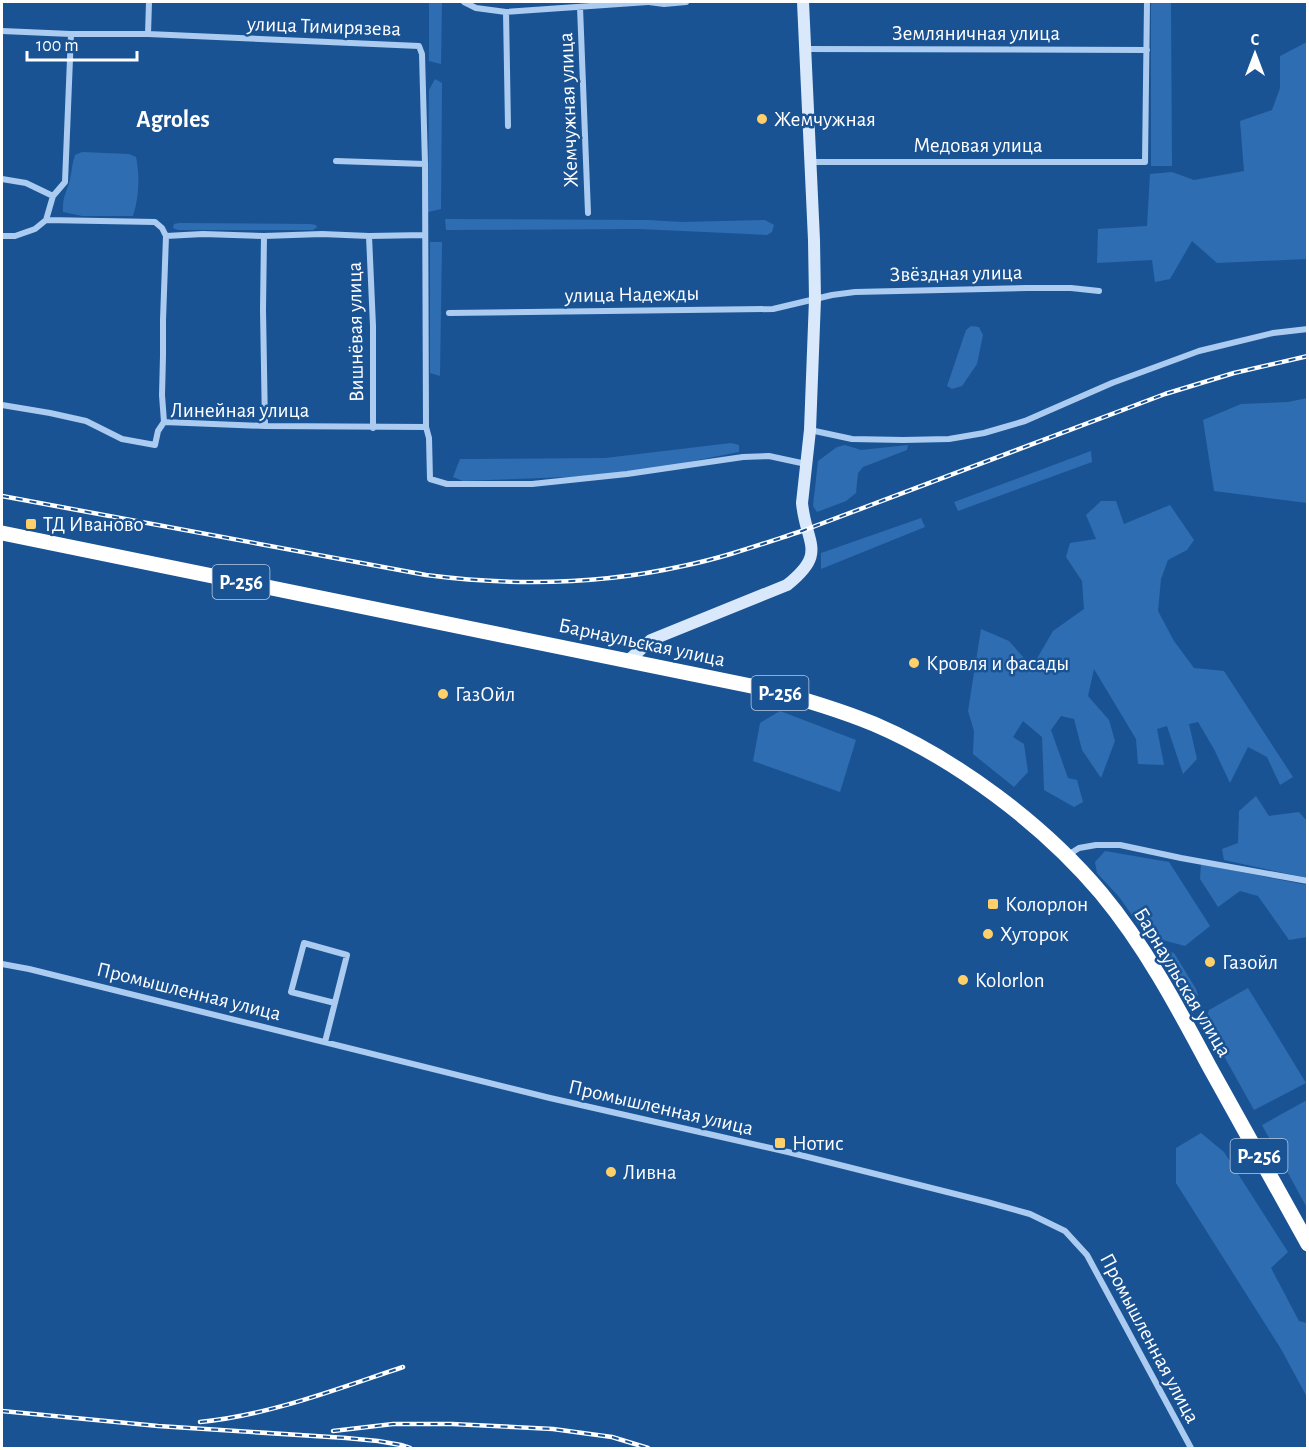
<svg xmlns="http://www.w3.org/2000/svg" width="1309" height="1450" font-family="'Alegreya Sans',sans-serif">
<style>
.green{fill:#2e6db2}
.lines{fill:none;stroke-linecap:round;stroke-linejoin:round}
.street{stroke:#abccf0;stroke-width:6}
.secondary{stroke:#d9e9fb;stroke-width:12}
.highway{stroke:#fff;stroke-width:15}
.rail-casing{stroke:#fff;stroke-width:4.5}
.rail{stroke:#1a5394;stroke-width:2;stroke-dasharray:7;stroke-linecap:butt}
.poi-dot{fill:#ffcf6a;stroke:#1a5394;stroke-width:2}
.labels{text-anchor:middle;stroke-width:5;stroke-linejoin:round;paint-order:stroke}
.shield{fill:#1a5394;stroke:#bacbdf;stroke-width:1.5}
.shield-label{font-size:20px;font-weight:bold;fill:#fff}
.street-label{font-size:21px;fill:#fff;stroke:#1a5394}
.poi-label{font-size:21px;fill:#fff;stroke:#1a5394;text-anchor:start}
.quarter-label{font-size:24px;font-weight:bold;fill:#fff;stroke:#1a5394}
</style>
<rect width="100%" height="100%" fill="#1a5394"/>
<path class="green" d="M429,2h13l-1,62 -12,-3z
M1151,2h20l1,164h-21z
M1307,42v217l-90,4 -25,-22 -22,38 -15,3 -3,-22 -55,3 1,-34 49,-3 3,-52 22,-2 22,8 50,-9 -4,-50 32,-11 8,-22v-32z
M435,79l7,4 -1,126 -13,3 1,-122z
M82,152l47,2 7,3c4,20 3,40 -3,59h-51l-19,-4c-1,-15 4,-20 7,-33 2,-8 2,-16 5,-24z
M445,219l203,1 34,2 83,-2 9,5 -2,7 -5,3 -128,-6 -193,1z
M179,223l131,1 6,1 1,2 -4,3h-135l-5,-2 1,-4z
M430,242h12l-2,134 -10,-3z
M971,326l8,1 4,8 -6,29 -15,22 -10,3 -5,-3 19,-56z
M1307,398v105l-93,-12 -11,-71 38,-16 47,-2z
M731,443l8,2v7l-117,23 -159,6 -10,-4 7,-18 145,-1z
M845,445l16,5 47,-5 -1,5 -44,17 -5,6 -2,20 -10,8 -29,11 -4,-6 5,-45 19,-14z
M1091,451l1,11 -134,49 -4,-9z
M1101,501h15l8,23 46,-19 24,35 -7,10 -19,10 -7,19 -3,32 16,30 20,27 30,3 69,106 -13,8 -13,-28 -19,-10 -18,36 -16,-34 -16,-27 -9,2 8,35 -14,15 -16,-48 -10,3 7,36 -26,-1 -2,-25 -42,-70 -6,27 21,24 6,21 -14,37 -19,-28 -8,-31 -13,-3 -10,14 17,48 9,2 6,22 -9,5 -30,-17 -2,-53 -19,-16 -10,16 11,7 4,28 -14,15 -41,-33 1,-23 -6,-20 13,-82 28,12 23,26 21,-36 31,-22 -2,-28 -16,-24 4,-14 26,-4 -10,-24z
M921,518l4,9 -104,42v-16z
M780,711l76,29 -16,52 -87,-31 7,-38z
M1256,796l13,20 30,-4 8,9v26l-1,6 1,2v23l-83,-18 -2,-11 16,-6 1,-32z
M1105,851l64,11 41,64 -25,20 -30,-8 -12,-7 -23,-33 -23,-25 -2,-11z
M1201,864l106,21v52l-18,3 -31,-44 -18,-5 -22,16 -18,-28z
M1167,951l7,2 22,36 2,6 -8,4 -5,-1 -23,-40 -1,-4z
M1248,988l58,95 -52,27 -49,-88 4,-12z
M1307,1100v108l-45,-83z
M1201,1133l23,19 64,100 -17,16 28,53 8,2v74l-26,-48 -105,-166v-35z"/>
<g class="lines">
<path class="street" d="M464,2l12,6 30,4 142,-10
M649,2l15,2 22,-2
M580,7l8,206
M506,12l2,114
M2,31l69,3h77l271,12 3,8 3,110 1,263 3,11 1,41 17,5h85l95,-10 116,-17 26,-1 37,8
M148,34l1,-32
M805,49l342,1
M336,161l89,3
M811,162h334l2,-160
M2,179l24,4 27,13
M46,220l109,2 7,6 4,8 37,-2 61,2 58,-2 47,2 56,-1
M2,236h13l20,-7 11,-9 7,-24 12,-14 6,-148
M264,236l-1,74 2,116
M369,236l4,90v102
M449,313l324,-4 59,-14 23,-3 172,-4h44l28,3
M2,405l48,8 36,8 36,18 33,6 3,-14 6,-9 101,4 161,1
M164,422l-2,-27 1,-39v-36l3,-84
M810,430l42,9 51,1 46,-1 35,-6 41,-12 87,-38 87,-32 74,-18 35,-4
M1068,855l11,-7 17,-3h24l61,13 127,23
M2,964l27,5 521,129 238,54 199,50 43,12 35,17 22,24 104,193
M325,1042l22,-87 -43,-12 -13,49 44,11"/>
<path class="secondary" d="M629,660l22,-20 136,-55c41,-33 19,-40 15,-82l8,-73 5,-131 -1,-59 -11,-238"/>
<path class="highway" d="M2,533l759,155c39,10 76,21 113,36 82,35 169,100 227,169 44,53 76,113 108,173 33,59 66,119 99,178"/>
<defs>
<path id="rail" d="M2,496l424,79c86,11 172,10 257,-9 40,-8 79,-22 119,-35l363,-137 69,-21 74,-17
M2,1411l156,15 188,12 32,3 23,4 9,3
M200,1422c70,-7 137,-33 203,-55
M333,1431l60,-7h59l101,5 59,8 36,11"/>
</defs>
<use href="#rail" class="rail-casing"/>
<use href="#rail" class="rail"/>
</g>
<g class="poi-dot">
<circle cx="762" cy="119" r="6"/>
<rect x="25" y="518" width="12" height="12" rx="3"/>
<circle cx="914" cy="663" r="6"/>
<circle cx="443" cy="694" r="6"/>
<rect x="987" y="898" width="12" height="12" rx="3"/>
<circle cx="988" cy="934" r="6"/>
<circle cx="1210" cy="962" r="6"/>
<circle cx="963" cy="980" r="6"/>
<rect x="774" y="1137" width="12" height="12" rx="3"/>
<circle cx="611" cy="1172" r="6"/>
</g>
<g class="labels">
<g class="shield">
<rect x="212.5" y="565" width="57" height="34" rx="4.5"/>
<rect x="751.5" y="676" width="57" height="34" rx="4.5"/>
<rect x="1230.5" y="1139" width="57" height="34" rx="4.5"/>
</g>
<g class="shield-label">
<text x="241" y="589">Р-256</text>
<text x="780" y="700">Р-256</text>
<text x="1259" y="1163">Р-256</text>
</g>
<g class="street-label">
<text transform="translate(324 26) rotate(2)" y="7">улица Тимирязева</text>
<text x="976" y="40">Земляничная улица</text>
<text transform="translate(568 110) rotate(-92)" y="7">Жемчужная улица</text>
<text x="978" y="152">Медовая улица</text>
<text transform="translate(956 273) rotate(-1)" y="7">Звёздная улица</text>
<text transform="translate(632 294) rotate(-1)" y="7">улица Надежды</text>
<text transform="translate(355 332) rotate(-91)" y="7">Вишнёвая улица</text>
<text x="240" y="417">Линейная улица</text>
<text transform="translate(642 642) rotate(12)" y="7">Барнаульская улица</text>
<text transform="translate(1183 982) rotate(59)" y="7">Барнаульская улица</text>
<text transform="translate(189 991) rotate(14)" y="7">Промышленная улица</text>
<text transform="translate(661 1107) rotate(13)" y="7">Промышленная улица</text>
<text transform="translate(1150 1338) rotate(62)" y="7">Промышленная улица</text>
</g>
<g class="poi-label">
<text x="774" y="126">Жемчужная</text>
<text x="43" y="531">ТД Иваново</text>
<text x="926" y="670">Кровля и фасады</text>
<text x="455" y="701">ГазОйл</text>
<text x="1005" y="911">Колорлон</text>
<text x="1000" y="941">Хуторок</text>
<text x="1222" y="969">Газойл</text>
<text x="975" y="987">Kolorlon</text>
<text x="792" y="1150">Нотис</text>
<text x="623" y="1179">Ливна</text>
</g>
<g class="quarter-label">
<text x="173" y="127">Agroles</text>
</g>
</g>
<rect width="1309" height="1450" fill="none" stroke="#ffffff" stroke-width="6"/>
<g transform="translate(1255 54)" stroke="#1a5394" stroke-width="4.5" paint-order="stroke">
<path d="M0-4.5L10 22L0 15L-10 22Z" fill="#ffffff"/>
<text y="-9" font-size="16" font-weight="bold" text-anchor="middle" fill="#ffffff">С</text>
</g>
<path d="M27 51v9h110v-9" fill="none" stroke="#ffffff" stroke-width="3"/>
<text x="36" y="51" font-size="18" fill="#ffffff" stroke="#1a5394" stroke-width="4.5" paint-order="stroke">100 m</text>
</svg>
